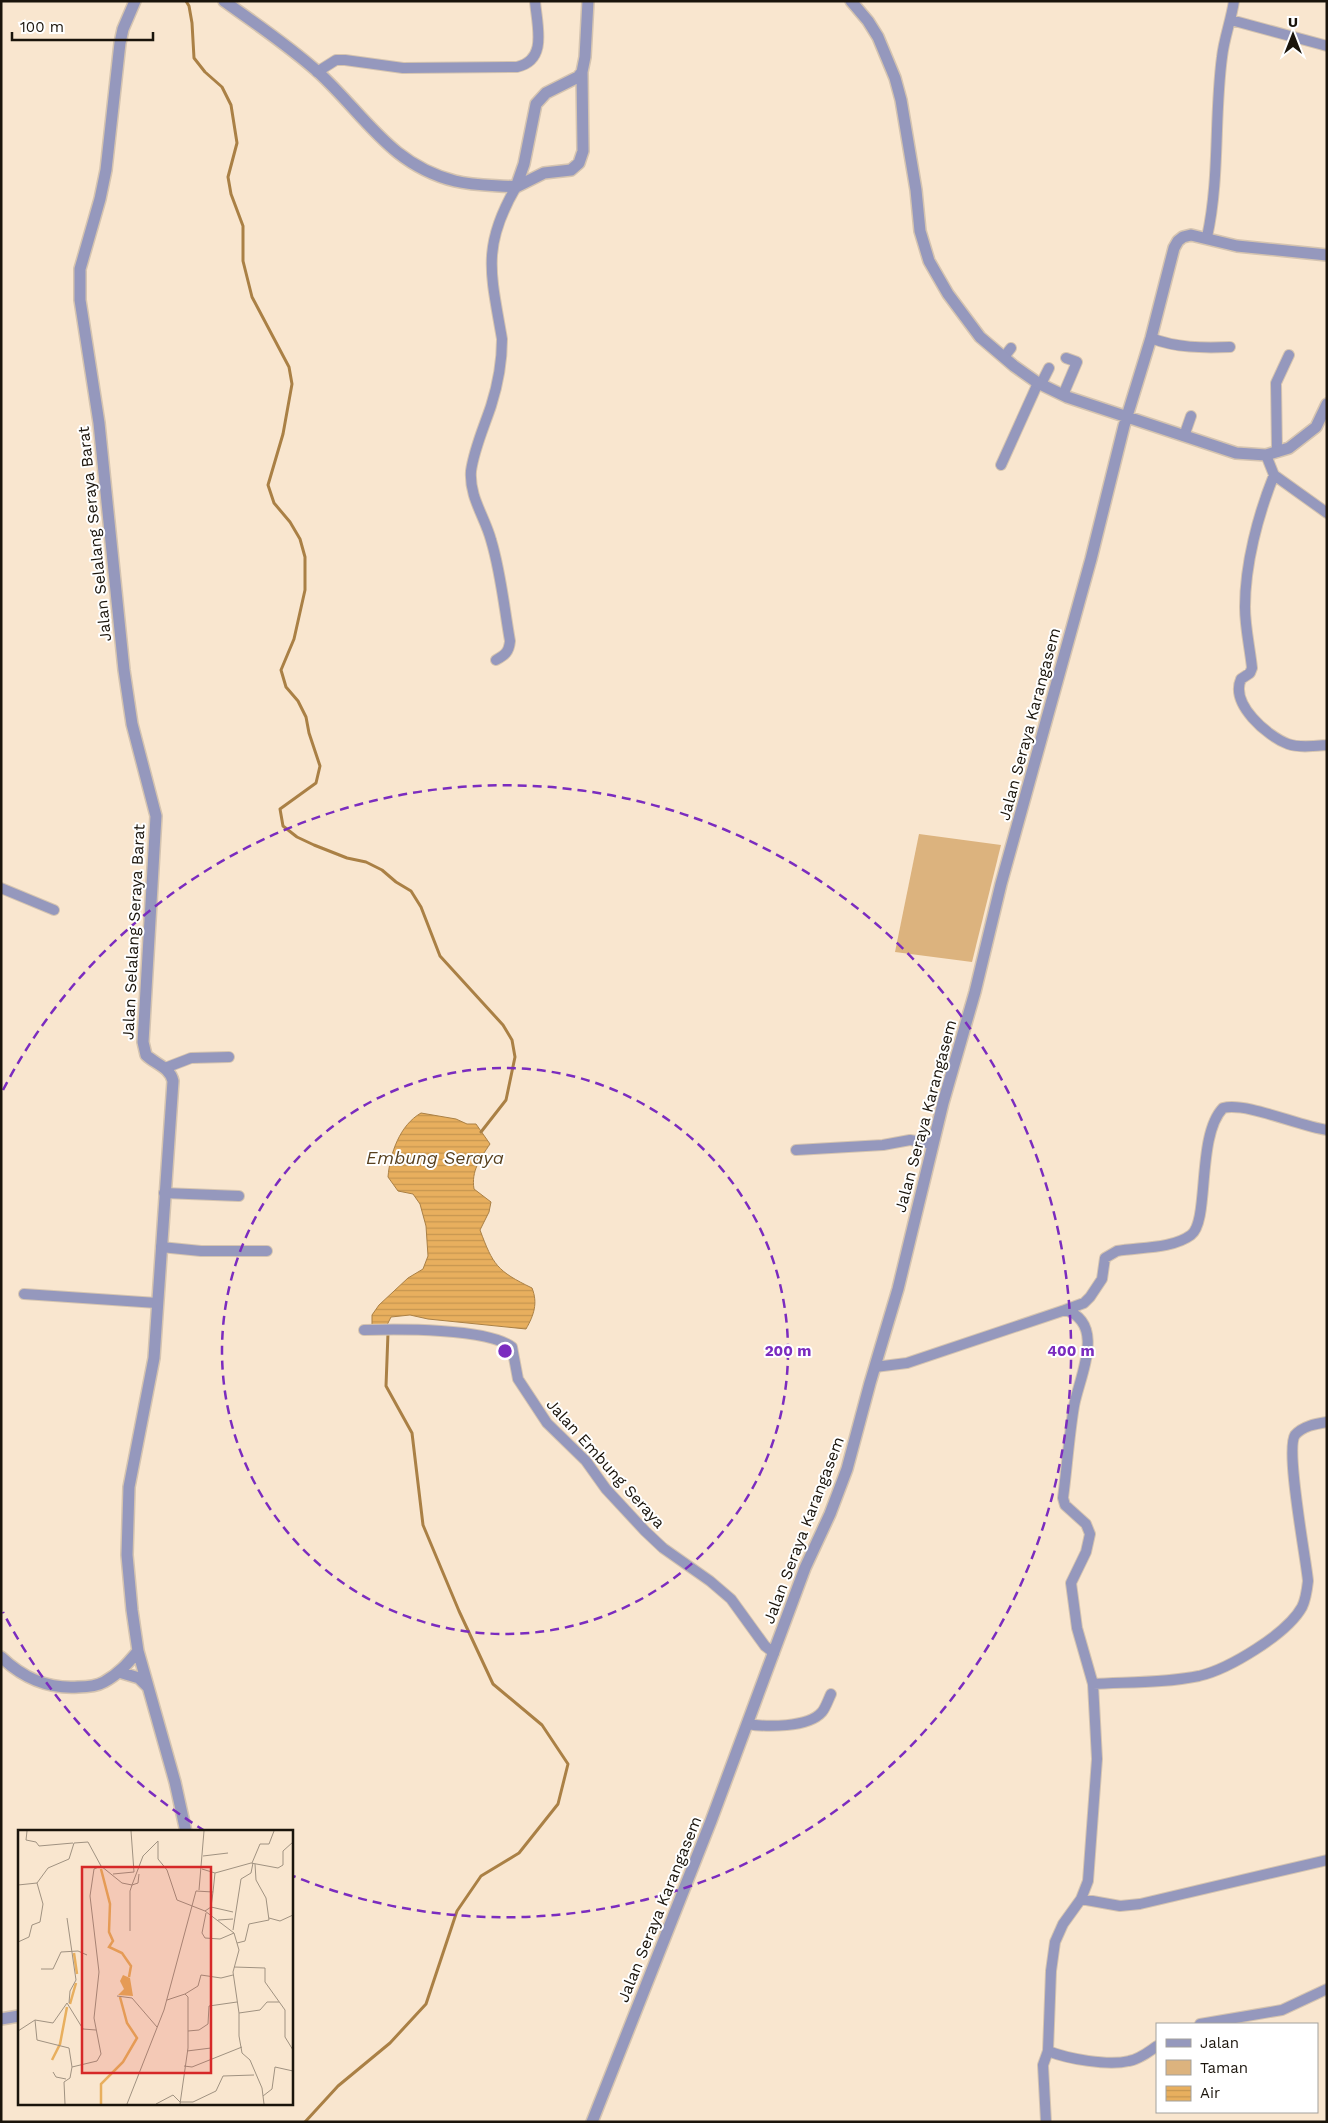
<svg xmlns="http://www.w3.org/2000/svg" width="1328" height="2123" font-family="'Work Sans',sans-serif">
<style>
.park{fill:#dcb37e}
.water{fill:url(#water-rules);stroke:#aa8045}
.lines{fill:none;stroke-linecap:round;stroke-linejoin:round}
.stream{stroke:#aa8045;stroke-width:3}
.minor-casing{stroke:#d5c4b0;stroke-width:12}
.tertiary-casing{stroke:#d5c4b0;stroke-width:14}
.minor{stroke:#9598bd;stroke-width:10}
.tertiary{stroke:#9598bd;stroke-width:11}
.ring{fill:none;stroke:#7b2cbf;stroke-width:2.5;stroke-dasharray:9 6}
.labels{text-anchor:middle;stroke-width:4;stroke-linejoin:round;paint-order:stroke}
.street-label{font-size:16px;fill:#1a140b;stroke:#fff}
.water-label{font-size:18px;font-style:italic;fill:#58401e;stroke:#fff}
.inset-river{fill:none;stroke:#e8af5e;stroke-width:2.5}
.inset-road{fill:none;stroke:#a09281;stroke-width:1}
.view{fill:#d62828;fill-opacity:0.15;stroke:#d62828;stroke-width:2.5}
.inset-edge{fill:none;stroke:#1a140b;stroke-width:2.5}
.centre{fill:#7b2cbf;stroke:#fff;stroke-width:2.5}
.ring-label{font-size:15px;text-anchor:middle;font-weight:bold;fill:#7b2cbf;stroke:#fff;stroke-width:4;stroke-linejoin:round;paint-order:stroke}
</style>
<defs>
<pattern id="water-rules" width="6" height="5" patternUnits="userSpaceOnUse" patternTransform="scale(1.25)"><rect width="6" height="5" fill="#e8af5e"/><path d="M0 2.5h6" fill="none" stroke="#c69650"/></pattern>
</defs>
<rect width="100%" height="100%" fill="#f9e6cf"/>
<path class="park" d="M919,834l82,11 -29,117 -77,-10z"/>
<path class="water" d="M421,1113l35,6 11,5h9l14,20c-10,15 -19,27 -16,45l17,13 -2,10 -9,18c13,35 17,41 52,58 6,15 2,27 -6,41l-98,-10 -18,-4 -19,2 -6,12h-13v-14l7,-10 29,-27 15,-9 5,-13 -2,-30 -6,-22 -7,-10 -15,-3 -10,-14c2,-24 12,-52 33,-64z"/>
<g class="lines">
<path class="stream" d="M186,1l3,5 3,17 2,35 11,14 17,15 9,18 6,38 -9,34 3,17 12,32v35l9,36 37,70 3,17 -9,50 -15,51 6,18 16,19 10,17 5,18v33l-11,49 -13,31 5,17 12,14 8,16 3,16 11,33 -4,17 -36,26 3,17 14,11 17,8 33,13 19,4 16,8 14,12 15,9 10,16 19,49 63,69 9,15 3,17 -9,43 -25,32
M305,2122l33,-36 52,-43 36,-39 31,-93 24,-35 38,-23 39,-49 10,-40 -26,-39 -49,-41 -34,-73 -36,-86 -11,-92 -26,-47 2,-53"/>
<defs>
<path id="minor" d="M1231,20l96,26
M317,72l19,-12h9l58,8 114,-1c31,-7 20,-41 18,-66
M1207,237c13,-59 7,-120 15,-180 2,-19 9,-36 12,-56
M1151,338c25,10 52,10 79,9
M1004,357l7,-9
M1041,384l8,-16
M1063,395l14,-33 -11,-4
M1184,436l7,-20
M1277,452l-1,-69 13,-28
M1266,455l8,20 53,38
M1001,465l37,-82
M1274,475c-16,40 -29,89 -29,132 0,21 5,41 7,61l-2,5 -9,6c-11,25 26,57 47,65 11,4 27,2 39,1
M496,660c9,-5 13,-8 14,-19 -6,-34 -9,-68 -19,-101 -6,-23 -22,-43 -20,-69 3,-22 13,-44 20,-65 7,-22 11,-45 11,-67 -11,-65 -21,-92 14,-152
M1,888l53,22
M165,1068l26,-10 38,-1
M796,1150l87,-5 27,-5 23,4
M164,1193l75,3
M161,1247l40,4h66
M24,1294l133,9
M1065,1310l19,-7 6,-6 12,-18 3,-21 12,-7c23,-4 55,-2 74,-16 19,-14 5,-99 32,-127 24,-6 75,18 104,22
M364,1330c33,-1 123,-2 148,17l6,32 29,44 39,38 20,28 39,42 18,17 47,33 21,18 34,47 9,7
M875,1367l32,-4 158,-53c42,13 14,68 9,96 -5,30 -7,61 -11,92l2,7 21,19 4,10 -4,18 -15,31 6,45 16,56 4,75 -9,122 -7,18 -18,25 -8,18 -4,29 -3,80 -5,14 3,57
M1093,1684c34,-2 72,-1 106,-8 30,-7 88,-42 103,-69 4,-8 5,-17 6,-26 -2,-23 -23,-131 -13,-146 8,-9 20,-11 32,-13
M747,1724c19,3 61,4 75,-12 4,-5 6,-12 9,-18
M1081,1899l39,7 20,-2 187,-44
M1200,2024l82,-14 45,-21
M1048,2051c20,8 60,15 81,10 11,-2 19,-9 28,-15"/>
<path id="tertiary" d="M135,1l-12,28 -3,14 -14,127 -6,29 -20,70v31l19,123 25,247 8,54 24,92 -13,226 3,13c9,9 24,12 27,26l-19,277 -25,129 -2,68 5,55 6,41 37,131 11,50
M224,1c31,22 65,45 94,71 46,42 72,93 137,109 20,5 41,4 61,6l8,-23 12,-60 10,-11 32,-16 4,-5 3,-15 3,-56
M851,1l17,20 10,16 17,41 6,22 15,90 4,41 9,30 19,33 32,43 34,29 24,17 29,14 169,56 30,2 23,-7 27,-21 11,-23
M516,187l28,-14 27,-3 8,-7 4,-12 -1,-79
M1,1657c22,21 46,32 77,30 8,0 19,-1 26,-5 15,-8 24,-19 34,-31
M119,1672l20,6 8,8
M1,2019l18,-3
M592,2122l119,-301 94,-253 25,-54 17,-45 23,-86 28,-94 45,-186 32,-111 26,-108 90,-325 33,-133 27,-88 23,-90 4,-7 5,-4 8,-2 46,11 90,9"/>
</defs>
<use href="#minor" class="minor-casing"/>
<use href="#tertiary" class="tertiary-casing"/>
<use href="#minor" class="minor"/>
<use href="#tertiary" class="tertiary"/>
</g>
<g class="ring">
<circle cx="505" cy="1351" r="283"/>
<path d="M205 1831A566 566 0 0 1 3 1612M3 1090A566 566 0 1 1 293 1876"/>
</g>
<g class="labels">
<g class="street-label">
<text transform="translate(94 534) rotate(-96)" y="6">Jalan Selalang Seraya Barat</text>
<text transform="translate(1029 724) rotate(-75)" y="6">Jalan Seraya Karangasem</text>
<text transform="translate(133 932) rotate(-87)" y="6">Jalan Selalang Seraya Barat</text>
<text transform="translate(925 1116) rotate(-75)" y="6">Jalan Seraya Karangasem</text>
<text transform="translate(606 1463) rotate(48)" y="6">Jalan Embung Seraya</text>
<text transform="translate(803 1530) rotate(-69)" y="6">Jalan Seraya Karangasem</text>
<text transform="translate(659 1909) rotate(-68)" y="6">Jalan Seraya Karangasem</text>
</g>
<g class="water-label">
<text x="435" y="1164">Embung Seraya</text>
</g>
</g>
<g transform="translate(18 1830)">
<rect width="275" height="275" fill="#f9e6cf"/>
<path d="M105,145l7,3 3,18 -15,-1 6,-6 -4,-8z" fill="#e8af5e"/>
<path class="inset-river" d="M83,39l9,35 -1,28 4,9 -4,6 13,6 9,13 -2,11M56,123l3,21M52,174l6,-21M34,230l8,-16 7,-37M83,274v-20l22,-22 14,-24 -10,-15 -7,-26"/>
<path class="inset-road" d="M9,1l-1,9 10,2 3,4 34,-3M185,26l25,-3M234,33l8,-19h9l5,-13M184,39l13,4 36,-10 27,5 5,-3v-14l10,-9M95,44l21,-2 -3,-41M0,55l19,-2 11,-15 21,-9 5,-16 14,-1 13,24 21,17 10,2 11,-29 15,-15v18l9,11 10,30 28,11 6,-4 2,-15M181,60l5,-59M193,77l22,5M187,81l29,22 5,17 -6,22 6,41v23l3,17 8,7 12,28 2,16M188,83l-4,20 3,5 15,1 14,-6M49,88l9,62 -6,11 -1,12M251,88l11,3 13,-6M200,90l15,-1M215,100l8,-51 10,-6 2,-10M112,101v-40l2,-6 6,-2 1,-9M0,112l11,-5 3,-12 8,-3 3,-18 -6,-21M219,113l8,-2 4,-17 20,-4 -3,-22 -10,-18 -1,-16M216,137l31,1v14l20,28v27l8,13M23,139h12l8,-17 17,-1 9,4M167,164l13,-8 3,-11 20,3 12,-3M99,166l15,2 25,29M149,170l18,-6 3,3v51l-8,56M221,183l21,-3 7,-8h12M17,190l2,20 32,8 3,19M0,201l17,-11 18,3 14,-20 16,26 13,1M170,201l11,-1 9,-6 1,-18 28,-4M169,221l24,-3M166,236l8,1 50,-20M35,242l3,5 10,2M245,266l9,-7 3,-22 18,4M47,274l-1,-22 6,-4 2,-11 25,-6 4,-7 -7,-36 5,-46 -9,-76 4,-27 7,-3M109,274l37,-94 32,-119 17,1 2,-19M138,274l17,-9 7,7h13l23,-11 7,-15 31,-1"/>
<path class="view" d="M64,37h129v206h-129z"/>
<rect width="275" height="275" class="inset-edge"/>
</g>
<circle cx="505" cy="1351" r="8" class="centre"/>
<g class="ring-label">
<text x="788" y="1356">200 m</text>
<text x="1071" y="1356">400 m</text>
</g>
<rect width="1328" height="2123" fill="none" stroke="#1a140b" stroke-width="5"/>
<rect x="1156" y="2023" width="162" height="90" fill="#ffffff" stroke="#a3a19d"/>
<rect x="1166" y="2039" width="25" height="8" fill="#9598bd" stroke="#a3a19d"/>
<text x="1200" y="2048" font-size="15" fill="#1a140b">Jalan</text>
<rect x="1166" y="2060" width="25" height="15" fill="#dcb37e" stroke="#a3a19d"/>
<text x="1200" y="2073" font-size="15" fill="#1a140b">Taman</text>
<rect x="1166" y="2086" width="25" height="15" fill="url(#water-rules)" stroke="#a3a19d"/>
<text x="1200" y="2098" font-size="15" fill="#1a140b">Air</text>
<g transform="translate(1293 35)" stroke="#ffffff" stroke-width="4" paint-order="stroke">
<path d="M0-4L9 19L0 12L-9 19Z" fill="#1a140b"/>
<text y="-8" font-size="14" font-weight="bold" text-anchor="middle" fill="#1a140b">U</text>
</g>
<path d="M12 32v8h141v-8" fill="none" stroke="#1a140b" stroke-width="2.5"/>
<text x="20" y="32" font-size="15" fill="#1a140b" stroke="#ffffff" stroke-width="4" paint-order="stroke">100 m</text>
</svg>
